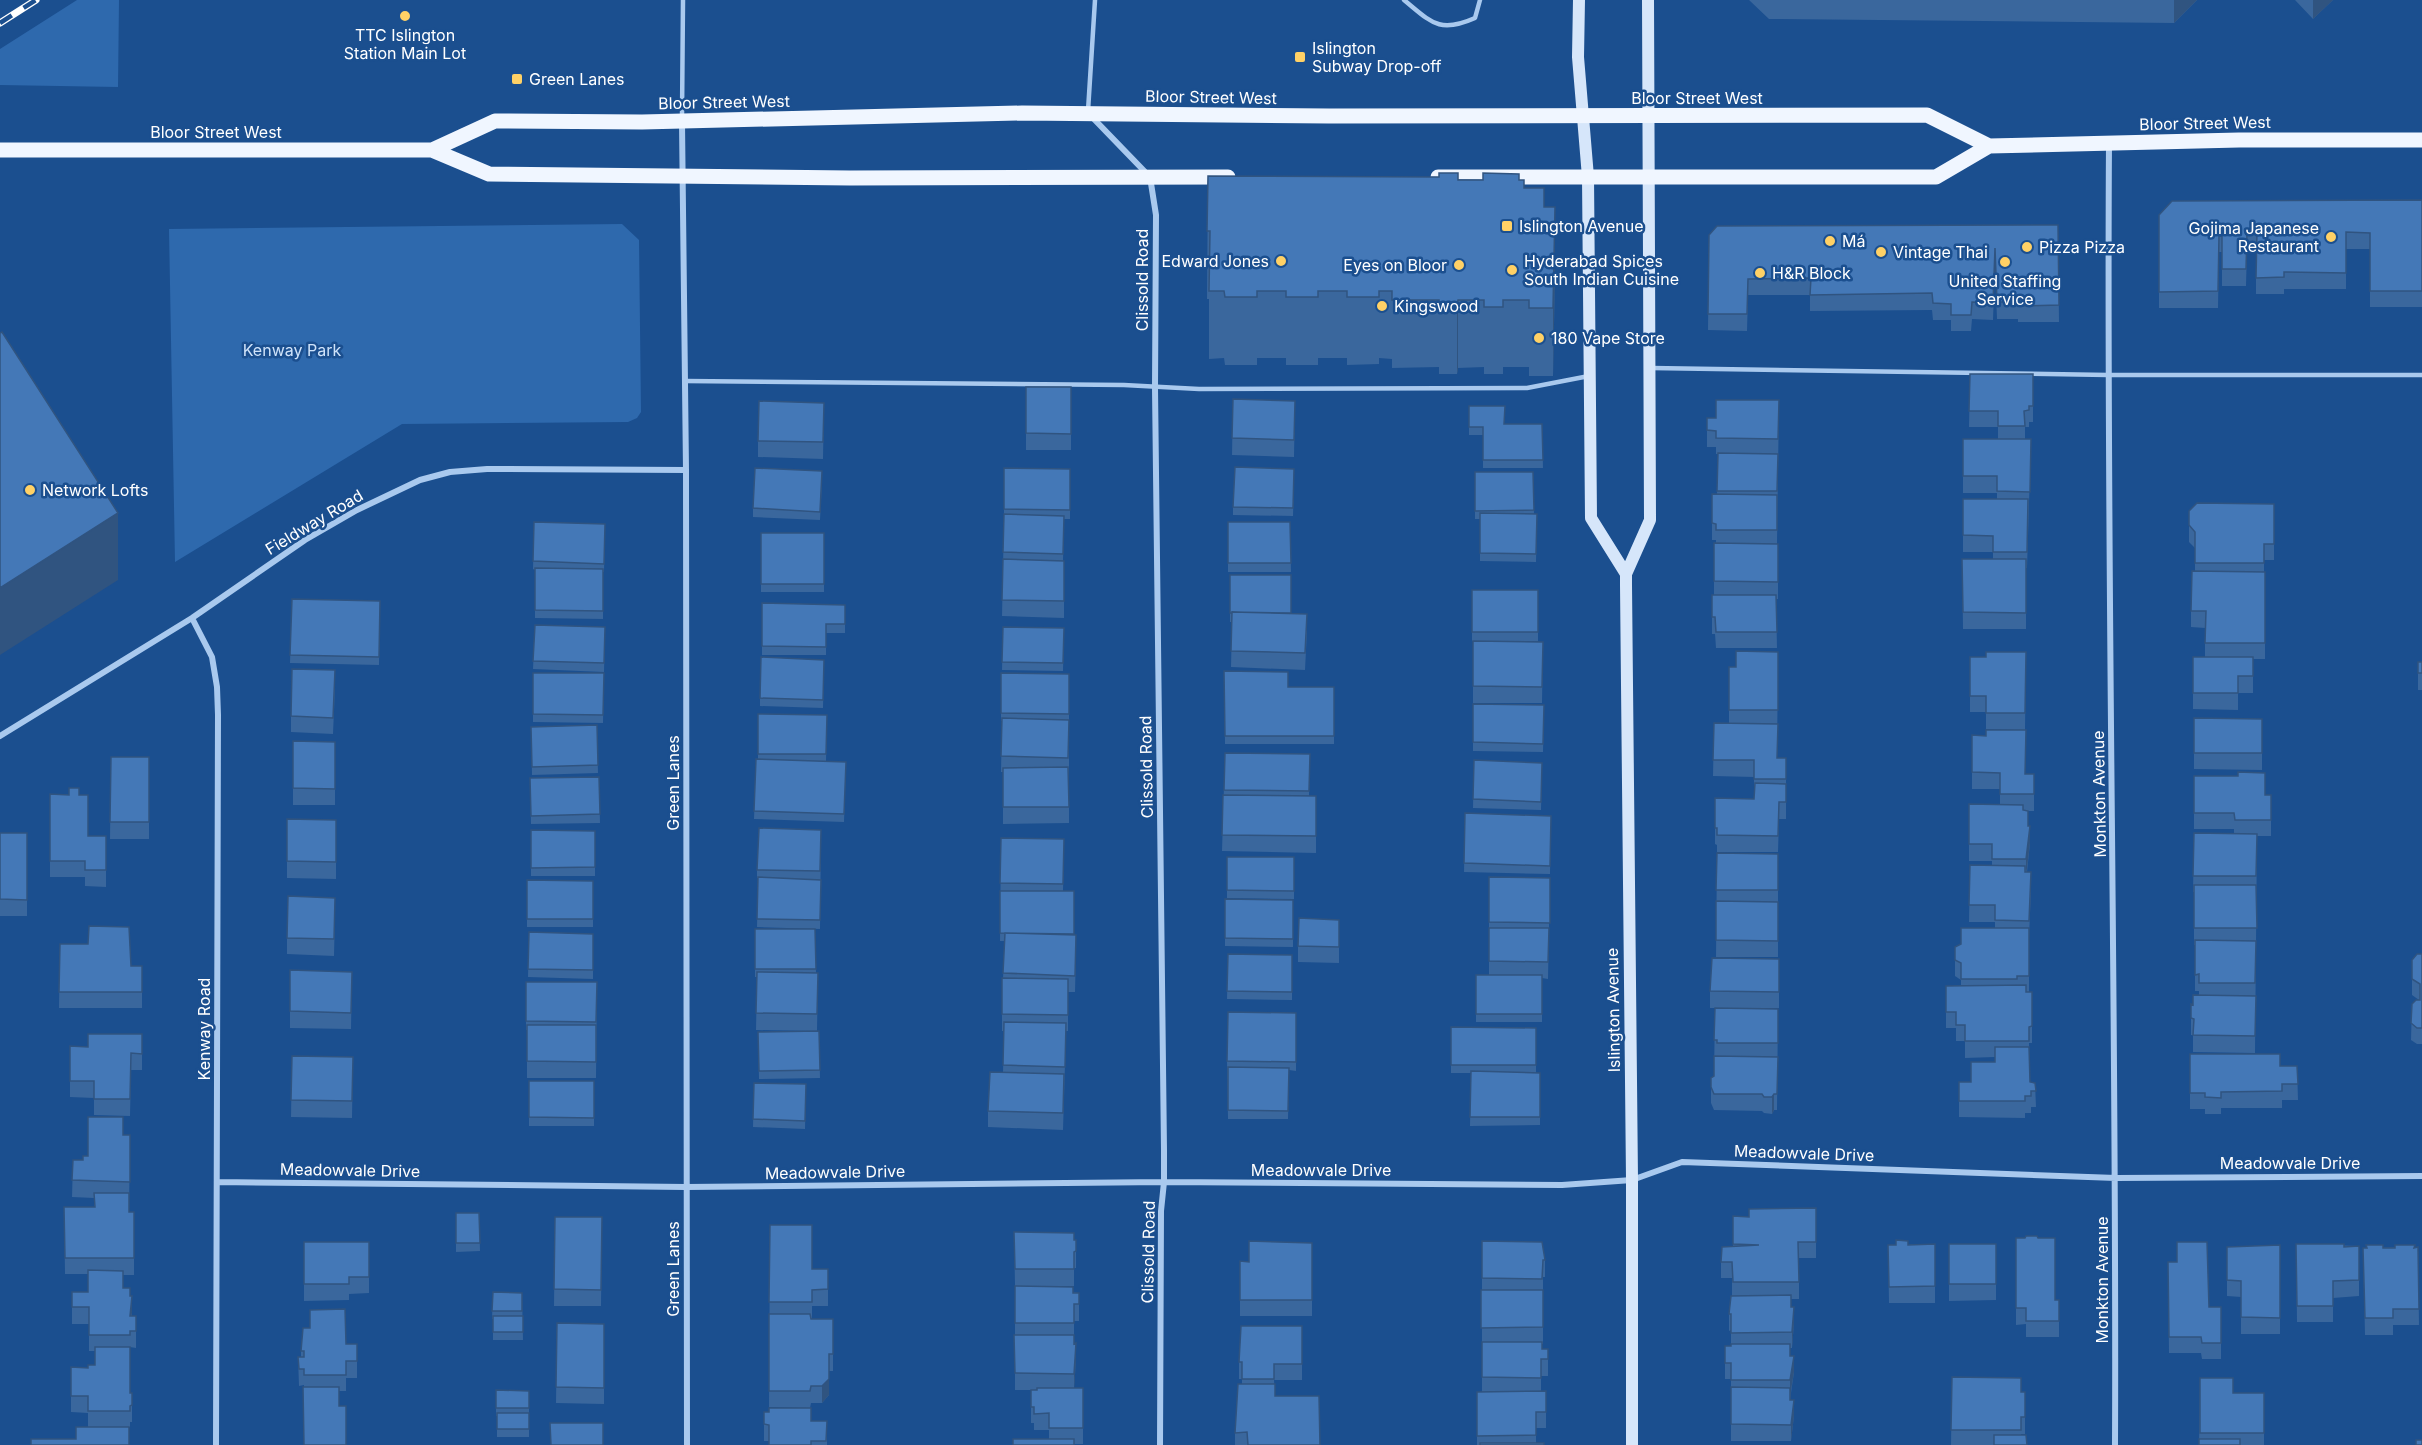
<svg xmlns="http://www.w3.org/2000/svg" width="2422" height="1445" font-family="Inter,sans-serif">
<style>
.green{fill:#2e69ad}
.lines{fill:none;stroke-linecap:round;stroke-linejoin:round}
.lane{stroke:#a9c9ee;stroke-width:4.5}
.street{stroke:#a9c9ee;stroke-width:6}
.secondary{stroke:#d6e6fa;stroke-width:12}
.primary{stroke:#f0f6ff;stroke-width:15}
.rail-casing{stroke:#fff;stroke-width:7}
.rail{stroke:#1b4f8f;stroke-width:4.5;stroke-dasharray:14;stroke-linecap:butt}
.wall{fill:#3a679d}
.shaded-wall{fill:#305480}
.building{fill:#4478b7;stroke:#305480;stroke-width:1.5}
.poi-dot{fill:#ffd166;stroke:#1b4f8f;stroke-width:2}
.labels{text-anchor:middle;stroke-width:5;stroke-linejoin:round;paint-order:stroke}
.poi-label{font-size:16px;fill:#fff;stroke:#1b4f8f;text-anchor:start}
.street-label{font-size:16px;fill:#fff;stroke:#1b4f8f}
.park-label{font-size:16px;fill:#cfe3fa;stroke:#1b4f8f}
</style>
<rect width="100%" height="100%" fill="#1b4f8f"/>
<path class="green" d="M77,0h42l-1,87 -118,-2v-36z
M622,224l17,16 2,172 -4,6 -9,4 -226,2 -227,138 -6,-333z"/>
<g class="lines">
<path class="lane" d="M1404,0c27,22 35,34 71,18l5,-18
M1088,111l7,-111
M682,117l1,-117
M1651,368l457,7h314
M685,381l439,4 75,4 328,-1 62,-12"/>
<path class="street" d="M1092,117l58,60 6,38 -1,173 9,762v32l-3,29 -1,234
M682,123l4,347 1,975
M2109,144c-3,433 8,867 6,1301
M192,618l20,39 5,30 1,28 -2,730
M0,736l192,-118 113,-78 52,-30 63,-30 30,-8 37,-3 199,1
M217,1182l469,5 478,-5 398,3 70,-5 50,-18 434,16 306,-2"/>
<path class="secondary" d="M1579,0l-1,57 10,120 3,341 35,56
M1632,1445v-265l-6,-595v-11l24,-54 -2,-520"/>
<path class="primary" d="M0,150h432l57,24 361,4 378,-1
M432,150l63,-29 147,1 380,-9 307,3 598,-1 62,31
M1438,177h498l53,-31 250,-6h183"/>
<defs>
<path id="rail" d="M0,23l36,-23"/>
</defs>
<use href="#rail" class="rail-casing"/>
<use href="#rail" class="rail"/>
</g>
<path class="wall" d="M1749,0h448l-23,23 -405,-4z
M2295,0h38l-20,19z
M1208,176l311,4 5,8 20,19 11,67 -2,102h-24v-9h-26v7h-19v-7l-26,1 -1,6h-18v-7l-47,1v-9l-13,-1v6l-32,1v-7h-29v7h-32v-7h-29v7h-32l-1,-7 -15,1v-60h-2z
M2422,200v107h-52v-58h-24v40h-62v5h-28v-45h-9l-1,37h-24v-34h-3l-1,56h-59v-93z
M2058,225l1,97h-41v-3h-21l-2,-54 -2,55 -21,-1 -1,12h-20v-11h-18l-1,-10 -122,1v-16h-62l-1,36 -39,-1 1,-95z
M1970,374h63v48h-4v5h-4v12h6l-4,129h-1v61h-63l-1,-70h31v-7h-30v-53h34v-6h-34v-54h35v-12h-29z
M1026,387h45v63h-45z
M1233,399l62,2 -1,56 -62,-2z
M1779,400l-2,144h1v55h-2l1,49h-61l-1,-14h-3v-39h2v-52h2v-3h-4v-46h5l1,-40h-2v-7h-9v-29h9z
M824,403l-1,56 -65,-2v-16z
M1469,406l36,18h37l1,44h-60v-33h-14z
M1004,468l66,1v50h-6l-1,42h1v57l-62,-2 2,-99z
M1475,472h58l1,42h3l-1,48 -56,-1v-42h-5z
M1294,477l-1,39 -60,-1v-8z
M822,480l-2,40 -67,-3v-9z
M2274,504v56h-10v12h1v87h-12v34h-15v17l-45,-1v-52h12v-29l-14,-1v-16l4,-40v-23l-6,-6v-31z
M534,522l71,2 -1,48h-1v47l-68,-1v-48l-2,-1z
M1228,522h62l1,50h-63z
M761,533h63v59h-63z
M1230,575l61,39 16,17 -2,39 -74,-3 1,-45h-2z
M1472,590h66v51h-66z
M292,599l88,2 -1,64 -89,-2z
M762,603l83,2v28h-19v22h-64z
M535,625l70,2 -1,45 -71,-3z
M1003,627l61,1 -1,43 -61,-1z
M1473,641l70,1 -1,61h-69z
M1778,652l-1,106h9v61h-7l-1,33h-61v-7l-2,-1v-46l39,1v-22l-41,-1 1,-53h15v-56h7z
M2026,652l-1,78 -39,-1v-17h-16v-55h16z
M824,660l-1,48 -63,-2v-8z
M2418,662h4v28h-4z
M1224,671l64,16h46v57h-109z
M533,673h71l-1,50 -70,-1z
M1001,673l68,1v149l-66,1v-52h-2l1,-51h-1z
M335,687l-2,47 -42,-2v-16z
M1473,704l71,1 -1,47 -70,-1z
M758,714l69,1 -1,46 20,1 -2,60 -90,-3 2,-60h2z
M2194,718l68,1v51l-68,-1z
M597,725l1,48 -66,2 -1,-48z
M1972,735l53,39h9v37h-6v15l2,17 -3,29 4,17 -2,49v54h3v51h-3l1,39 5,1 1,24h-5v6h-6v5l-66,-1v-35h12l24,-20v-5l-30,1v-17h-9v-13h-10v-42h15v-6l-6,-4v-29l40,-19v-6h-26l1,-57h22v-4h-23v-57h31v-15h-28z
M293,741l42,1v63h-42z
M1225,753l85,1 -1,42h7v57l-94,-2z
M111,757h38v82h-39z
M1474,760l68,3 -1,47 -68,-2z
M2194,776l71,19h6v41h-14l-2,217 -62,-1v-17h-2v-31l2,1 6,-10v-4h-4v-46h-1v-53h-1l1,-59 40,1v-5h-40z
M599,777l1,46 -69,1 -1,-46z
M50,794l29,1 9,41h18v51l-21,-1v-9h-35z
M1465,813l86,3 -1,58 -86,-2z
M287,819l49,1v59l-49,-1z
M531,830l64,1v45h-64z
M821,830l-1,99 -63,-2 1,-49h-1v-8z
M0,833h27v83h-27z
M1001,838l63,1 -1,52h11v44l2,17 -1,40h-7v39h-2l-3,99 -75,-3v-16l15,-39 1,-41h-2v-53h1l2,-37h-5z
M1717,853l61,1v103h-62z
M1227,857h67v42l-67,-1z
M1550,878l-2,101 -6,-1v44h-66v-47h13v-53z
M527,880l66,1v46h-66z
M1225,899l68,1v47l-68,-1z
M335,914l-1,42 -47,-2v-16z
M1339,920v43l-41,-1v-16z
M755,929h60l1,44h2l-1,58 -61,-1 1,-53h-2z
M529,932l64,2v45l-65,-2z
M60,944l71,22h11v42h-83z
M1228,954l64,1v45l-65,-1z
M2422,954v90h-5l-6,-4 1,-36 7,-4 -7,-5v-35z
M1779,959v49h-69v-17z
M290,970l62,2 -1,57 -61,-1z
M526,982h71l-1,96h-69v-48h-1z
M1715,1008l63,1 -1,101h-3l-2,4 -8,-1 -2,-2 -48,-1 -3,-7v-25l3,-2z
M1296,1013v58l-7,-1 -1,49h-60l-1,-58z
M1451,1027l85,1v45h4v52l-70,1 1,-53h-20z
M819,1031l1,47 -61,1 -1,-47z
M142,1034v36h-11l-1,46 -36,-1v-17l-24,-1v-51l18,1z
M2190,1054l90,12h17l1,34h-16v8h-61v6h-16v-5h-15z
M292,1056l61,1 -1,61 -61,-1z
M529,1081h65v45h-65z
M754,1083l52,1 -1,45 -52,-2z
M123,1135h7l-1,77h5v63h-11v13l7,8 2,16v4h4v32l-6,-1v46h2v29h-2v5l-54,12 12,-12v-14l-17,-1v-16l17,-28 7,-3v-14h-6v-27h-17v-32h16v-18h-23l-1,-67h30v-9l-22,-1 1,-37h10l5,-4z
M1816,1208v50h-17v41h-8v8l3,16 -2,25h-2v8l4,16 -4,28 4,16 -3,25h-60v-62h-6v-33h6v-16l-2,1v-17l3,-18v-18h-11v-16l12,-15v-31l16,1z
M456,1213h23l1,38 -24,1z
M555,1217h47l-1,89h-47z
M770,1225l42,44h16v37h-16v12l-1,1h22v52h-4v24l-7,8h-11l-1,5 -41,-1z
M1014,1232l60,8 2,11v17h-2v18h-59z
M2016,1238l39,62h4v37h-33v-13l-10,1z
M1482,1241l63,19v17h-2v67h-1v5h6v27h-7v15h5v37h-10v15l8,2h-67v-53h5z
M304,1242h65v51l-20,1v6l-45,1z
M1312,1243v73h-72v-55l9,1z
M1935,1244v59h-46l-1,-58z
M1949,1244h47v56l-47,1z
M2296,1244l63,2v50l-26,2v24h-36z
M2280,1245v89h-39v-37l-14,-1v-49z
M2418,1247l1,78h-26v10h-28l-2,-87z
M2168,1262l41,45h12v52h-19l-1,-6h-32z
M1015,1286l64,7v28h-5v23l2,16 -2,28h9v56h-9l-25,-5v-9h-15v-7h-3v-33h6h-22z
M493,1292l29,1 1,47h-30v-21h-1z
M557,1323l47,1v80l-48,-1z
M1302,1326v54h-28l1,16 45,49h-85v-12l7,-49v-5h-3v-17z
M346,1344l11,17v17h-11v13h-7v15l7,39 -42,-58v-2l-5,1 -1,-29h3v-6z
M1952,1377l69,15h4v42h-4v1l6,10h-76z
M2200,1378l33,15h31v52h-65z
M496,1390l33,1v46h-32v-21h-1z
M764,1412l47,9h16v24h-58v-4h-5z"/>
<path class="shaded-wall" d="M2174,0h23l-23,23z
M2313,0h20l-20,19z
M1555,207v67l-2,102v-68z
M1458,300v68l-1,6v-67z
M118,513v67l-118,75v-67z
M2030,826v17l-4,33v-17z
M1774,1094v16l-2,4v-17z
M132,1296v16l-2,21v-17z
M1794,1307v16l-2,25v-16z
M1076,1343v17l-2,30v-16z
M1794,1356v16l-4,24v20v-36z
M829,1379v16l-7,8v-17z
M1794,1400v16l-3,25v-16z"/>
<path class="building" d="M1439,173h19v7h25v-7l36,1v6h5v8h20v19h11l-2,101h-24v-8h-26v7h-19v-7h-26l-1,7h-18v-7h-47v-9h-13v6h-32v-6h-29v6h-32v-6h-29v6h-32l-1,-6h-15l1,-60h-3l1,-55 231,1z
M2422,200v91h-52v-58l-24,-1v41l-62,-1v5l-28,1 1,-46 -10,1 -1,36h-24v-33h-3l-1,55 -59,1v-77l13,-14z
M2058,225l1,80 -41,1v-4h-21l-2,-54 -2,55 -21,-1 -1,13h-20v-11l-18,-1 -1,-10 -122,2 1,-17 -63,1 -1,35h-39l1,-79 8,-9z
M2,332l116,181 -118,75v-255z
M1970,374h63v32h-4v4l-5,1 1,15h-27v-15h-29z
M1026,387h45v47l-45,-1z
M1233,399l62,2 -1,39 -62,-2z
M1716,400h63l-1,39 -62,-1v-7l-9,-1v-12h9z
M759,401l65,2 -1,39 -65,-1z
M1469,406h36l-1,18h38l1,36h-60v-33h-14z
M1963,439h68l-1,53 -33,-1v-15h-34z
M1718,453l60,1 -1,37h-60z
M1235,467l59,2 -1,39 -60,-1z
M755,468l67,3 -2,41 -67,-4z
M1004,468l66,1v41l-66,-1z
M1475,472h58l1,38 -59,1z
M1712,494l65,1v35h-61v-6l-4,-1z
M1963,499h65l-1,53h-34v-16l-30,-1z
M2197,503l77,1v40h-10v19h-69v-31l-6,-7v-14z
M1480,513l57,1 -1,40 -56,-1z
M1004,514l60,2 -1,38 -60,-2z
M534,522l71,2 -1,40 -71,-3z
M1228,522h62l1,41h-63z
M761,533h63v51h-63z
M1714,543l64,1v38l-64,-1z
M1003,559l61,2v40l-62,-1z
M1962,559h64v54l-63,-1z
M535,568l68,1v42l-68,-1z
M2192,571l73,1v71h-60l1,-32h-15z
M1230,575h61v38l-59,-1v1h-2z
M1472,590h66v42h-66z
M1712,595h64l1,37h-61l-1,-15h-3z
M292,599l88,2 -1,56 -89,-2z
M762,603l83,2v19h-19v23l-64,-1z
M1232,612l75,2 -2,39 -74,-2z
M535,625l70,2 -1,36 -71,-2z
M1003,627l61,1 -1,35 -61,-1z
M1473,641l70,1 -1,45 -69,-1z
M1736,651l42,1v58h-49v-43h7z
M1986,652h40l-1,61h-39v-17h-16v-39h16z
M761,657l63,3 -1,40 -63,-2z
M2193,657h60v19h-15v17h-45z
M2418,662h4v11h-4z
M292,669l43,1 -2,48 -42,-2z
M1224,671l64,1v15h46v49h-109z
M533,673h71l-1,42 -70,-1z
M1001,673l68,1v40l-68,-1z
M1473,704l71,1 -1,39 -70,-2z
M758,714l69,1 -1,39h-68z
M1002,718l67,2 -1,38 -67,-2z
M2194,718l68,1v34h-68z
M1714,723l64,1 -1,34h9v21h-32v-19h-41z
M597,725l1,40 -66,2 -1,-40z
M1986,730h40l-1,44h9v20h-34v-21l-28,-1v-37l14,1z
M293,741l42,1v47l-42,-1z
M1225,753l85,1 -1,37 -85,-1z
M111,757h38v65h-39z
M756,759l90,3 -2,52 -90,-3z
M1474,760l68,3 -1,39 -68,-3z
M1068,767l1,40h-66v-39z
M2238,772l27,1v22h6v25h-36l-1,-7h-40v-37h44z
M599,777l1,37 -69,2 -1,-38z
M1755,783l31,1v18h-7l-1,34 -61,-1v-7h-2v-30l39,1z
M69,788h10v7h9v41h18v34h-21v-9h-35v-67l19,1z
M1223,795l93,1v40l-94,-1z
M1969,804l54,1v5l5,1v15h2l-4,33h-34v-15h-23z
M1465,813l86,3 -1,50 -86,-3z
M287,819l49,1v42l-49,-1z
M759,828l62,2 -1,41 -63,-1z
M531,830l64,1v36l-64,1z
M0,833h27v67l-27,-1z
M2194,833l63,1 -1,42h-63z
M1001,838l63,1 -1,45 -63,-1z
M1717,853l61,1v36h-62z
M1227,857h67v34l-67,-1z
M1970,865l55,1v6h6l-2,49 -34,-1v-15h-26z
M758,877l63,3 -1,40 -63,-1z
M1489,877l61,1v45l-61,-1z
M527,880l66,1v38h-66z
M2194,885h62l1,43h-63z
M1000,891h74v43l-74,-1z
M288,896l47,2 -1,41 -47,-1z
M1225,899l68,1v39l-68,-1z
M1716,901l62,1v39l-62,-1z
M1299,918l40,2v27l-41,-1z
M89,926l40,1 2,39h11v26h-83l1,-48h28z
M1489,928h60l-1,34 -59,-1z
M1961,928h68v48h-12v3h-56v-16l-6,-3v-13l6,-3z
M755,929h60l1,40h-61z
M529,932l64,2v36l-65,-1z
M1005,933l71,2 -1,41 -72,-3z
M2195,940l61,1 -1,42h-56v-9l-4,1z
M1228,954l64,1v37l-65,-1z
M2417,954h5v74h-5l-6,-5 1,-19 4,-4h4v-16l-8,-5v-19z
M1712,958l67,1v33l-69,-1z
M290,970l62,2 -1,41 -61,-2z
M757,972l61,1 -1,41 -61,-1z
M1476,975h66v39h-66z
M1002,978l66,1v36l-66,-1z
M526,982h71l-1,40 -70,-1z
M2026,985v7h6v34l-3,1v14h-64v-16h-9v-13h-10v-26z
M2193,995l63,1 -1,40 -62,-1 1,-16 -3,-1v-14l2,1z
M1715,1008l63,1v34h-61v-3h-3z
M1228,1012l68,1v49l-69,-1z
M1004,1022l62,1 -1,44 -62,-2z
M527,1025h69v37l-69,-1z
M1451,1027l85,1v37h-85z
M819,1031l1,39 -61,1 -1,-39z
M88,1034h54v20l-11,-1 -1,46h-36v-18h-24v-35l18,1z
M1995,1047h34l1,35 5,1 1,8h-5v5h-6v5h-66v-19h12v-20h24z
M2190,1054h90v12h17l1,18h-16v7l-61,1v6l-16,-1v-4h-15z
M292,1056l61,1 -1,44 -61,-1z
M1714,1056l64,1 -1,37h-3l-2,3h-8l-2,-3h-48l-3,-7v-9l3,-2z
M1228,1067l61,1 -1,43 -60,-1z
M1471,1071l69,2v44h-70z
M990,1072l74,2 -1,39 -75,-2z
M529,1081h65v37l-65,-1z
M754,1083l52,1 -1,37 -52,-2z
M88,1117h35v18h7v47l-58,-2 1,-20h10v-4h5z
M94,1193h35v19h5v46h-69l-1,-51h31z
M1816,1208v34h-18l1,40h-66l-1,-20h-11l1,-15 37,-2 -26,-1v-28l16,1v-8z
M456,1213h23l1,30h-24z
M555,1217h47l-1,73 -47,-1z
M770,1225h42v44h16v20l-16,1v12h-43z
M1014,1232l60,1v7h2v11l-2,1v17h-59z
M2026,1236h11l1,2h17v62h4v21h-33v-13h-10v-70h9z
M1896,1240l12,1v4l27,-1v42l-46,1 -1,-42h8z
M1249,1241l63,2v57h-72v-39l9,1z
M1482,1241l60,1 3,18h-2l-1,19 -60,-1z
M304,1242h65v35h-20v7h-45z
M2177,1242h30l2,65h12v36h-19l-1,-6h-32l-1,-75h9z
M1949,1244h47v40h-47z
M2296,1244h48v3l15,-1v34l-26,1v25h-36z
M2280,1245v73l-39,-1v-36l-14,-1v-33z
M2366,1245h17v3h12v-3h20l-1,3 4,-1 1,62h-26v9h-28l-2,-70h4z
M88,1270l35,1v17h7v8h2l-2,20h6v15h-6v4h-41v-28h-17v-15h16z
M1015,1286l58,1v6h6v11h-5v19h-59z
M1481,1290h62v37l-62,1z
M493,1292l29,1v18h-30z
M1791,1295v12h3l-2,25 -61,1v-19h-2l2,-18z
M345,1309l1,35h11v17h-11v14h-42v-6h-5l-1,-12h6v-6h-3l2,-23h7v-18z
M769,1314h41l1,5h22v35h-4v25l-7,7h-11l-1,5h-41z
M493,1316h30v16h-30z
M557,1323l47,1v64l-48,-1z
M1241,1326h61v38h-28v15h-32v-17h-3z
M1014,1335h60v9l2,-1 -2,31 -59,-1z
M1482,1342h60v7h6v10h-7v19l-59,-1z
M1731,1344h59v12h4l-4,24h-59v-17h-6v-17h6z
M95,1347h35v46h2v12l-2,1v5h-42v-15h-17v-29l17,1v-3h7z
M1952,1377l69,1v14h4v25h-4v13h-70z
M2200,1378h33v15h31v40h-64z
M1238,1384h37v12h44l1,49h-72l-1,-13 -12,1z
M303,1387h36v19h7v39h-42z
M1731,1387l59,1v12h4l-3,25 -60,-1z
M1037,1388h46v40h-34v-15l-15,1v-7h-3v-17h6z
M496,1390l33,1v17h-33z
M1546,1391v21h-10v23l-59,1v-44z
M769,1408h42v13h16l-1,20h-15v4h-42v-20l-5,-1v-12h5z
M497,1413h32v16h-32z
M550,1423h53v22h-52z
M76,1427h53v18h-98v-6h45z
M1994,1435h32l1,10h-33z
M1013,1439h61v6h-61z
M2199,1439h41v6h-41z
M2416,1440h6v5h-6z
M1480,1443h64v2h-64z"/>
<g class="poi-dot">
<circle cx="405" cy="16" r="6"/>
<rect x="1294" y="51" width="12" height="12" rx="3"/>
<rect x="511" y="73" width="12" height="12" rx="3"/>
<rect x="1501" y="220" width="12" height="12" rx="3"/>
<circle cx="2331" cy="237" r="6"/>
<circle cx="1830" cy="241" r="6"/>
<circle cx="2027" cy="247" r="6"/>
<circle cx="1881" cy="252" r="6"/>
<circle cx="1281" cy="261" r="6"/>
<circle cx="2005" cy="262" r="6"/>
<circle cx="1459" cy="265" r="6"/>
<circle cx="1512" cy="270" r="6"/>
<circle cx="1760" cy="273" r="6"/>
<circle cx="1382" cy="306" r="6"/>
<circle cx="1539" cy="338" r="6"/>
<circle cx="30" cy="490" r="6"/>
</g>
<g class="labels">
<g class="poi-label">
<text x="405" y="41" text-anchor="middle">TTC Islington<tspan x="405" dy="18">Station Main Lot</tspan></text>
<text x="1312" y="54">Islington<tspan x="1312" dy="18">Subway Drop-off</tspan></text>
<text x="529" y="85">Green Lanes</text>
<text x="1519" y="232">Islington Avenue</text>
<text x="2319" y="234" text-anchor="end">Gojima Japanese<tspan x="2319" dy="18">Restaurant</tspan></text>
<text x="1842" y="247">Má</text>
<text x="2039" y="253">Pizza Pizza</text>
<text x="1893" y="258">Vintage Thai</text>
<text x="1269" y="267" text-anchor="end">Edward Jones</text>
<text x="1524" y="267">Hyderabad Spices<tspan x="1524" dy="18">South Indian Cuisine</tspan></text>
<text x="1447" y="271" text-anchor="end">Eyes on Bloor</text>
<text x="1772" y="279">H&amp;R Block</text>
<text x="2005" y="287" text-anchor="middle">United Staffing<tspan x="2005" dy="18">Service</tspan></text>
<text x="1394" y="312">Kingswood</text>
<text x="1551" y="344">180 Vape Store</text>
<text x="42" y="496">Network Lofts</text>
</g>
<g class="street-label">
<text transform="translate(1211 97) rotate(1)" y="6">Bloor Street West</text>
<text x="1697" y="104">Bloor Street West</text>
<text transform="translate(724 102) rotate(-1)" y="6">Bloor Street West</text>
<text transform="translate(2205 123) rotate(-1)" y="6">Bloor Street West</text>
<text x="216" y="138">Bloor Street West</text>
<text transform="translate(1142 280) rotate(-90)" y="6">Clissold Road</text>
<text transform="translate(314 522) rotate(-31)" y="6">Fieldway Road</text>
<text transform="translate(1146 767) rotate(-91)" y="6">Clissold Road</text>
<text transform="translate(673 783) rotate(-90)" y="6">Green Lanes</text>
<text transform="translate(2099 794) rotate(-91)" y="6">Monkton Avenue</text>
<text transform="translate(1613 1010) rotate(-91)" y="6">Islington Avenue</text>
<text transform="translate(204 1029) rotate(-90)" y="6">Kenway Road</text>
<text transform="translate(1804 1153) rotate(2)" y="6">Meadowvale Drive</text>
<text x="2290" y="1169">Meadowvale Drive</text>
<text transform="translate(350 1170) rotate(1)" y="6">Meadowvale Drive</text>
<text x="1321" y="1176">Meadowvale Drive</text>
<text transform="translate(835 1172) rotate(-1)" y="6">Meadowvale Drive</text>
<text transform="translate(1148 1252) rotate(-89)" y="6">Clissold Road</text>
<text transform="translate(673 1269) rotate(-90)" y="6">Green Lanes</text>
<text transform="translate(2102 1280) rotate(-90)" y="6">Monkton Avenue</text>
</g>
<g class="park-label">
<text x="292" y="356">Kenway Park</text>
</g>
</g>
</svg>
